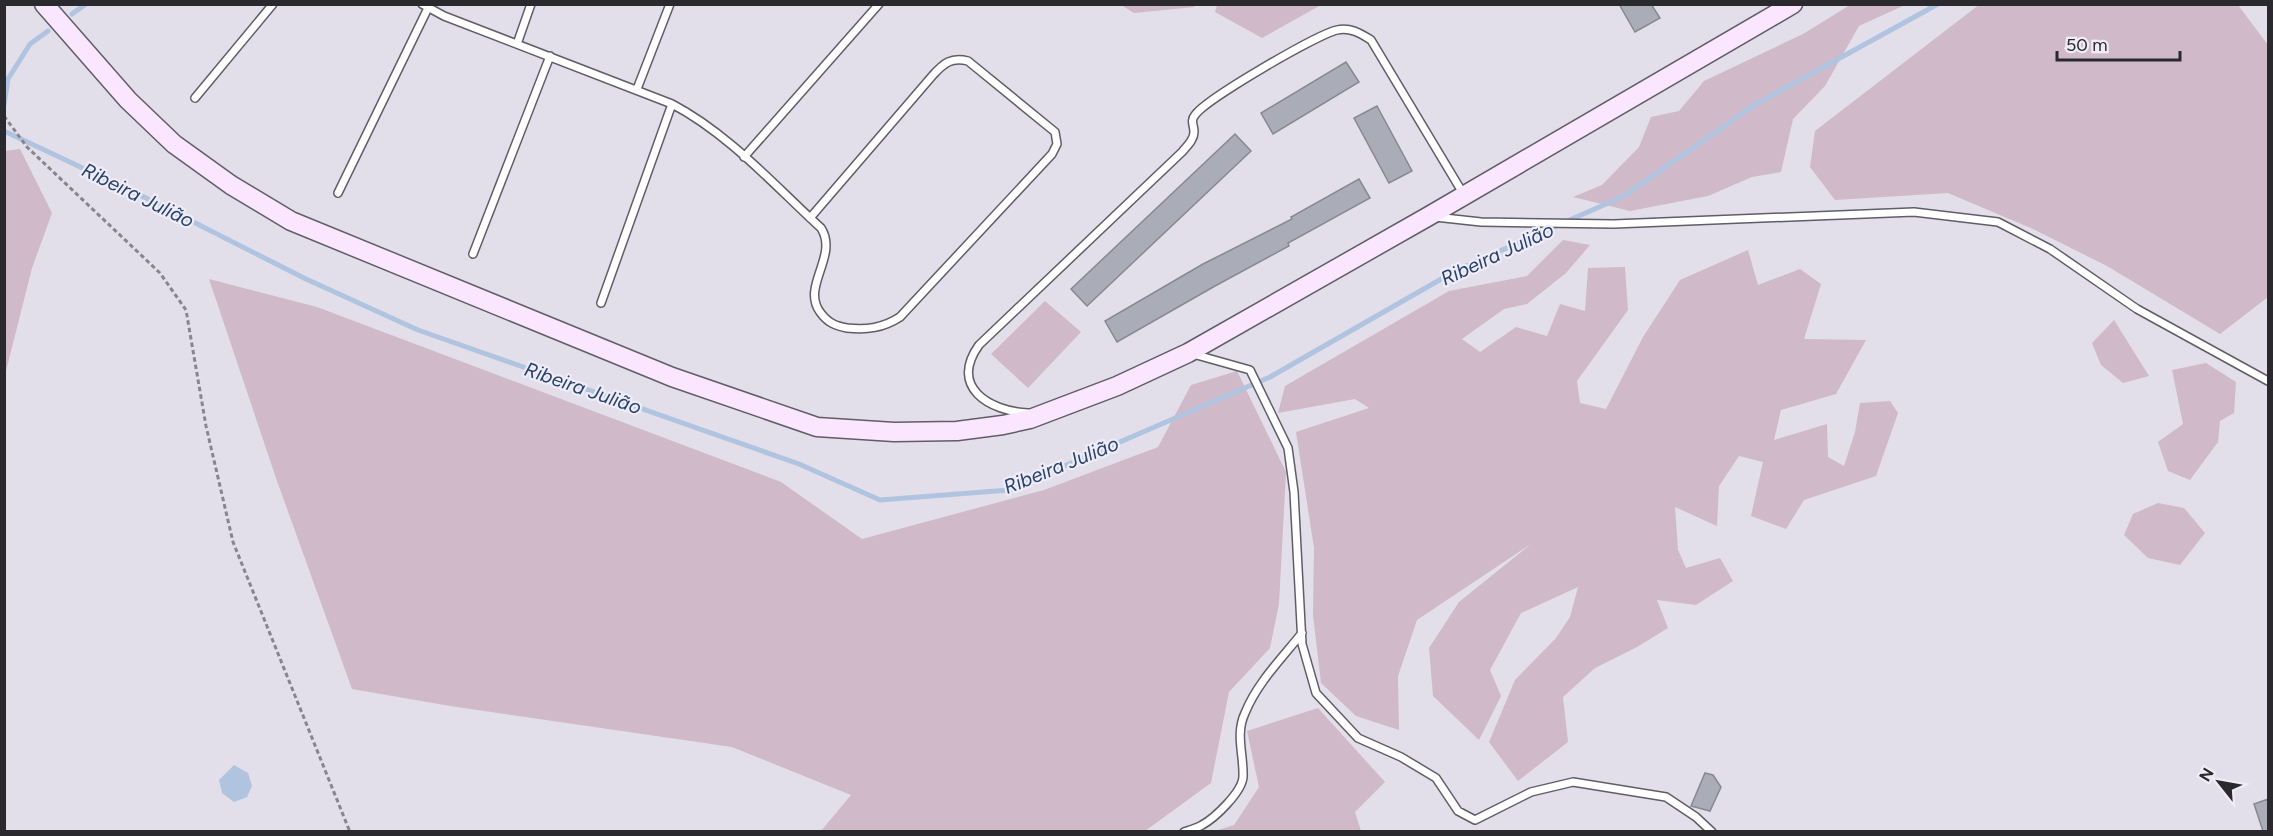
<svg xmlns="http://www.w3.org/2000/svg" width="2273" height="836" font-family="Figtree,sans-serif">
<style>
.green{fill:#d0b9c8}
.water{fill:#b0c4e0}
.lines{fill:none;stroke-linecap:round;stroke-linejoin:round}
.stream{stroke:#b0c4e0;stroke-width:5}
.building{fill:#aaacb7;stroke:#878893;stroke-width:1.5}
.lane-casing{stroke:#605d67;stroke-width:10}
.secondary-casing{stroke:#605d67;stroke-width:21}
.path{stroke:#87858d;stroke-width:3;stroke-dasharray:4.5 3;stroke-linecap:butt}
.lane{stroke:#fff;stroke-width:7}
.secondary{stroke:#fae7ff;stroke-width:18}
.labels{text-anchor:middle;stroke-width:4.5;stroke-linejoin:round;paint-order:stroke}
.water-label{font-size:20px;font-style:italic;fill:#27436a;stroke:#efecf8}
</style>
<rect width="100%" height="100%" fill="#e2dfea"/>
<path class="green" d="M1980,4l258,1 30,40v252l-48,37 -113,-68 -74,-37 -85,-36 -113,7 -25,-33 5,-36z
M1121,5l74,-1v1l-1,2 -60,6z
M1217,5v-1l104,1 -59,33 -47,-26z
M1850,5h55l-46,21 -34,60 -32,33 -12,53 -29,5 -44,19 -78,15 -57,-14 29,-12 37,-38 12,-30 28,-6 25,-30 99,-47z
M20,149l32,64 -20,55 -27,107v-224z
M1563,240l27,5 -24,28 -39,31 -23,5 -42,30 18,13 36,-25 31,9 13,-32 25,7 3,-43 37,-1 3,43 -51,71 3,22 26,6 37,-72 37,-57 68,-30 10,35 42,-16 21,15 -17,55 62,1 -30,54 -55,16 -7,30 53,-16 1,33 16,9 11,-34 5,-29 30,-2 8,12 -22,63 -72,24 -18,29 -35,-13 12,-54 -24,-6 -20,30 -2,40 -42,-19 3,43 8,18 34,-10 13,23 -37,24 -39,-5 11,28 -31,19 -42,21 -32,29 5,45 -50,39 -29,-39 26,-62 41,-42 14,-21 8,-30 -57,26 -31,57 11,26 -22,44 -46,-44 -4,-48 30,-46 72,-58 -114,76 -19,56 1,54 -43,-14 -35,-33 -8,-68 1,-67 -18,-116 73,-24 -14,-9 -77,14 7,-27 164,-95 78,-15z
M209,279l108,28 464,175 81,57 182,-49 114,-43 33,-62 46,-14 49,101 -7,132 -9,44 -41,44 -18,91 -66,48h-324l30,-36 -119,-48 -282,-41 -98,-17 -75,-208z
M1045,301l36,31 -53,56 -37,-34z
M2114,320l35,56 -26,7 -22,-18 -9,-22z
M2206,363l30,19 -2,31 -14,8 -2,21 -28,38 -22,-9 -10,-29 25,-18 -11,-54z
M2158,503l26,5 21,25 -25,32 -32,-7 -24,-23 9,-21z
M1318,708l67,74 -30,30 6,19h-146l19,-6 25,-38 -12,-56z"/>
<path class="water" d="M234,765l14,8 4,13 -5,11 -13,5 -12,-9 -3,-13z"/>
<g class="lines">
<path class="stream" d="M72,14l14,-10
M4,105l4,-26 22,-35 18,-13
M4,131l138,65 164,83 112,51 381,134 81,36 129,-10 261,-113 187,-107 167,-74 129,-90 185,-102"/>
</g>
<path class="building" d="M1619,4h32l9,14 -25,14z
M1346,62l13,20 -86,52 -12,-21z
M1377,106l35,65 -23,12 -35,-65z
M1235,134l16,17 -164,155 -16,-17z
M1359,179l11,19 -82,45 1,3 -74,40 -98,56 -12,-21 98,-57 89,-45 -1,-2z
M1705,773l8,2 8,12 -11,24 -19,-5z
M2268,799v32h-5l-9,-27z"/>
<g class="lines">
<defs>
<path id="lane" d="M422,4l22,12 228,88c57,30 102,81 149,124 18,28 -20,58 -1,84 7,10 15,14 27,16 20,2 36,0 53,-11l152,-163 5,-10 -2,-12 -87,-71c-17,-4 -24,2 -35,14l-123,143
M517,44l14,-40
M637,89l33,-85
M195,98l78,-94
M744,157l135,-153
M338,193l90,-185
M1435,217l46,5 133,2 300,-12 84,10 52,27 87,60 131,72
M473,254l77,-198
M601,303l71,-199
M1193,354l57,16 38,78 6,44 8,152 14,49 42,45 43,19 35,21 22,33 17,9 56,-28 42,-10 93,15 30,20 16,15
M1028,413c-39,-2 -79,-26 -49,-68l203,-193c5,-6 12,-12 12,-20 0,-7 -4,-11 1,-17 11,-16 121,-80 142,-85 13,-3 23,3 34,10l93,155
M1184,832c6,-2 13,-4 18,-7 13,-7 40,-33 41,-48 1,-22 -8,-43 2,-64 12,-30 37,-55 57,-80"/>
<path id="secondary" d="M44,4l84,96 46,44 57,41 60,36 381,156 145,50 77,5 63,-1 46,-6 27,-6 87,-33 71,-33 241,-137 364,-212"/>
</defs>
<use href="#lane" class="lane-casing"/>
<use href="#secondary" class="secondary-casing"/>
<path class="path" d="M4,116l23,31 133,126 26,37 20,116 27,116 117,290"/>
<use href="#lane" class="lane"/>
<use href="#secondary" class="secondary"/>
</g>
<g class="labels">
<g class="water-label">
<text transform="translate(138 195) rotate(26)" y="7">Ribeira Julião</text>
<text transform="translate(1497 254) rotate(-25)" y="7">Ribeira Julião</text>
<text transform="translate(583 388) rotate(19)" y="7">Ribeira Julião</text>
<text transform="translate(1061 465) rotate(-22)" y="7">Ribeira Julião</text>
</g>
</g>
<rect width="2273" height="836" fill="none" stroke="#2a292d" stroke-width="12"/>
<g transform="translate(2219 782) rotate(301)" stroke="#efecf8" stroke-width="4.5" paint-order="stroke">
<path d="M0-4.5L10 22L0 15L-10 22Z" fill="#2a292d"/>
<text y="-9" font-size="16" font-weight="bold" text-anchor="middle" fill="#2a292d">N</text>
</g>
<path d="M2057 51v9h123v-9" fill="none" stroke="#2a292d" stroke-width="3"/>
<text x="2066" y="51" font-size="18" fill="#2a292d" stroke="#efecf8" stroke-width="4.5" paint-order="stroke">50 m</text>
</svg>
